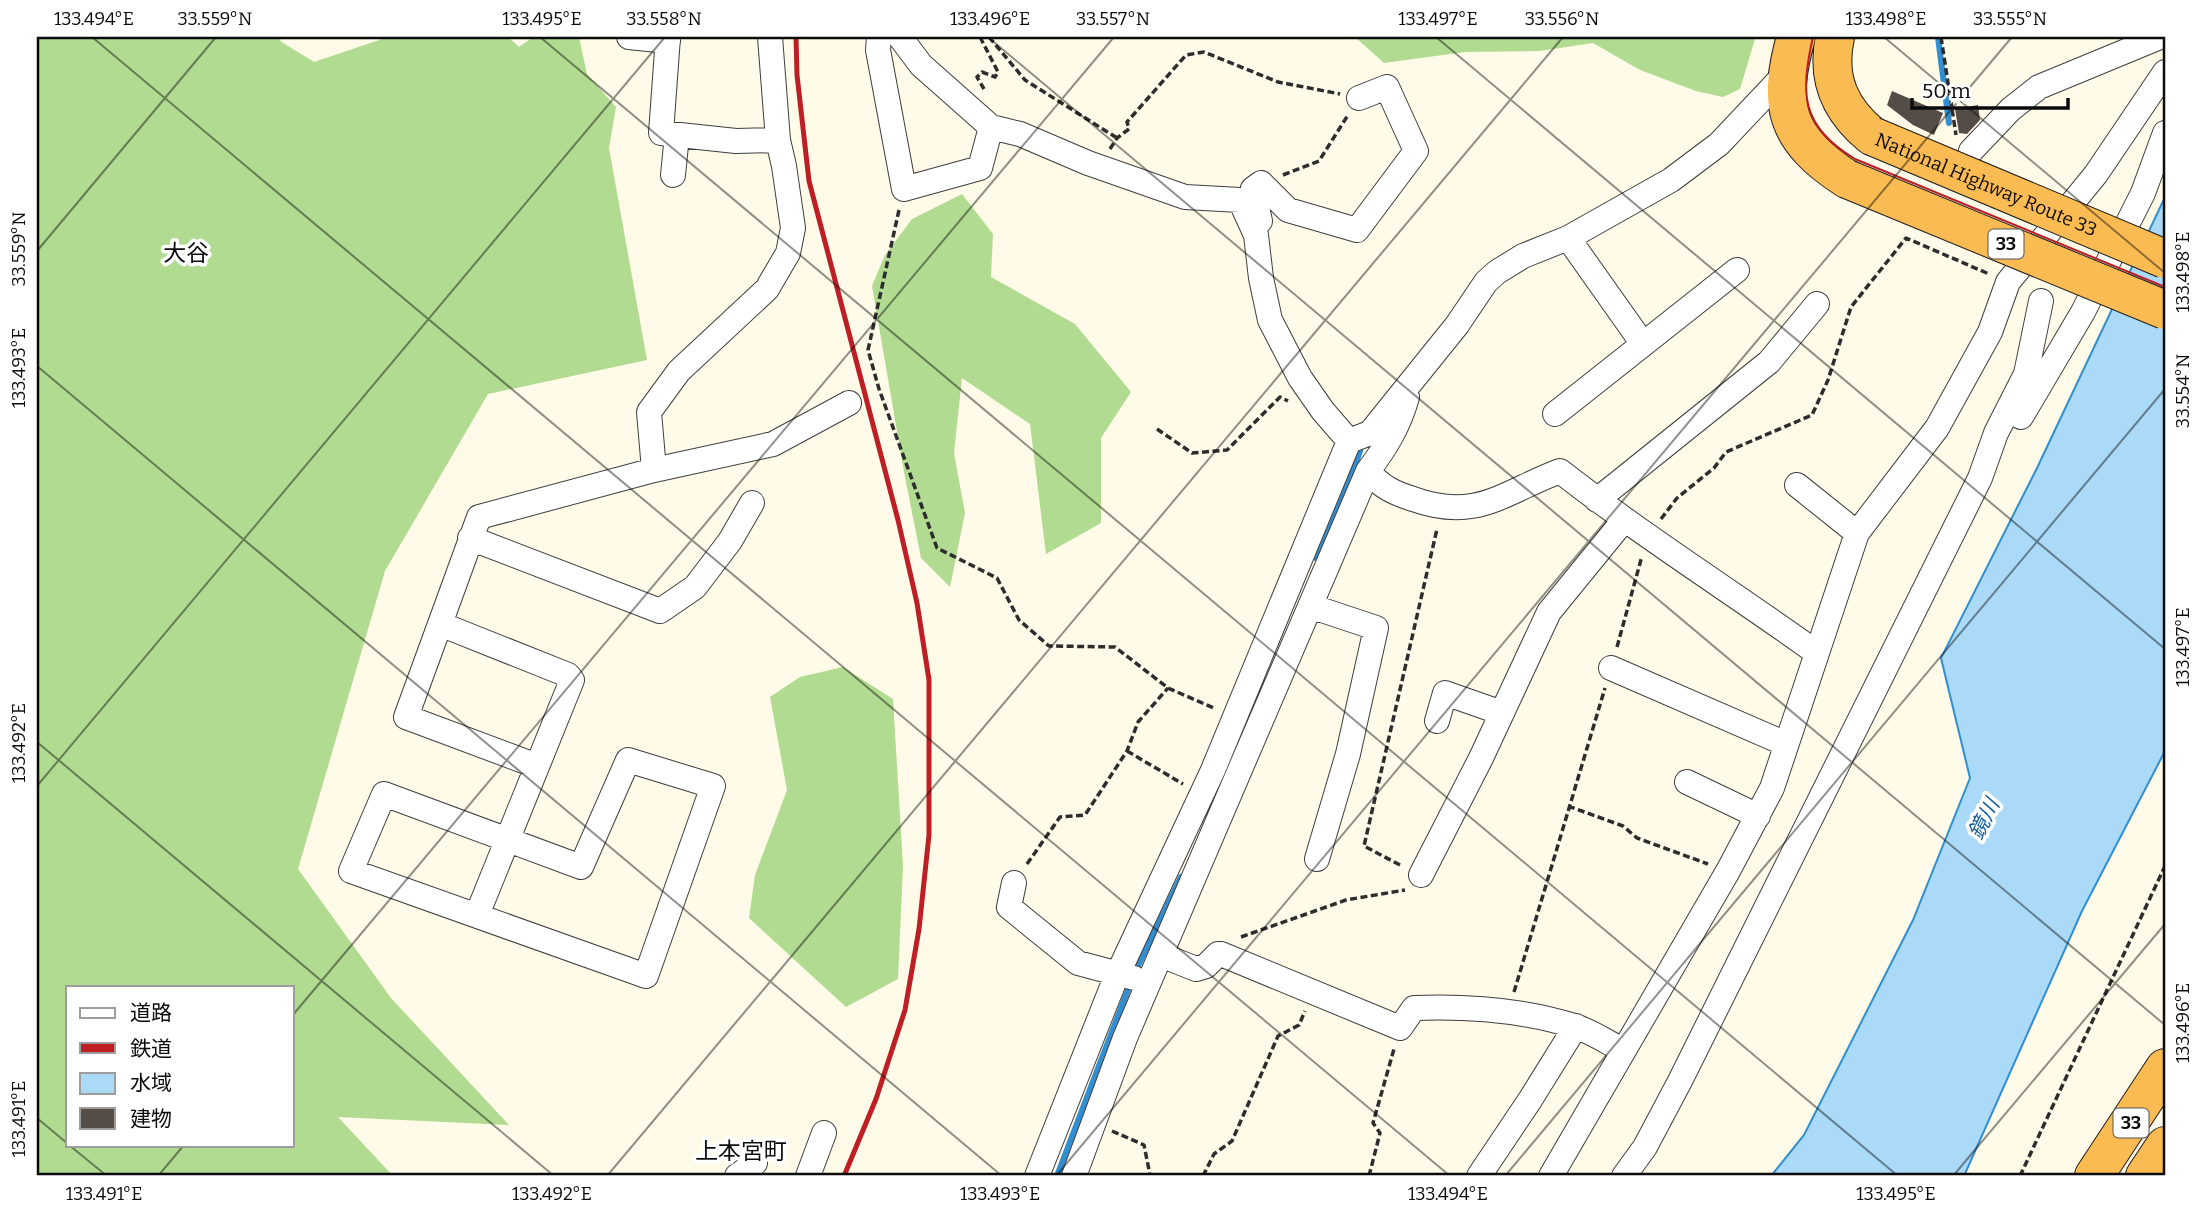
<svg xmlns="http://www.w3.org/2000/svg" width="2202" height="1213" font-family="Bitter,'Noto Sans JP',serif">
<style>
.forest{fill:#b1db90;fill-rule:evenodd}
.water{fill:#abdaf8;stroke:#308ed1;stroke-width:2}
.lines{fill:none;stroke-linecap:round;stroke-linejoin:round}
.stream{stroke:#308ed1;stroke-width:6}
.building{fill:#534c47}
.minor-casing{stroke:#3e3e3e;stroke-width:26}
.trunk-casing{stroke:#1c1c1c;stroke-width:40}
.path{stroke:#2d2d2d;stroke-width:3.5;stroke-dasharray:7 3.5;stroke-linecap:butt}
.minor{stroke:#fff;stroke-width:24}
.trunk{stroke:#fbbb53;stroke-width:38}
.tram{stroke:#be1f24;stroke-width:2}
.rail{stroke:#be1f24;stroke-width:5}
.trunk-bridge-casing{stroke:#1c1c1c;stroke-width:40;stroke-linecap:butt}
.trunk-bridge{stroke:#fbbb53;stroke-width:38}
.ticks{fill:none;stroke:#0b0b0b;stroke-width:2;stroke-opacity:0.45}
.labels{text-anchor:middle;stroke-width:7;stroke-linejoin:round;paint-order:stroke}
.shield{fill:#fff;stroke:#545454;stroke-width:2}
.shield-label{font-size:18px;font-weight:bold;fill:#0b0b0b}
.street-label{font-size:19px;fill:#0b0b0b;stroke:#fff}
.water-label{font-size:21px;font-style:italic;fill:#115f9f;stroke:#fff}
.quarter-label{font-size:23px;fill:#0b0b0b;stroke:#fff}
.neatline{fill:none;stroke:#0b0b0b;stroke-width:2.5}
.ticks-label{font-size:18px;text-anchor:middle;fill:#0b0b0b}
</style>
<rect width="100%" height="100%" fill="#fffbe8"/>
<path class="forest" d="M37,37h245l-2,4 34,21 74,-25h120l11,10 14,-10h46l8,37 29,33 -7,41 38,212 -159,34 -103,177 -87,298 93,129 118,127 -171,-8 55,59h-356zM68,987h224v158h-224z
M1355,37h396l4,2 -15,50 -17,8 -27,-6 -56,-21 -47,-27 -53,8 -75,1 -81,11z
M962,194l31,40 -2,43 84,47 56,68 -30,46v85l-55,31 -16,-130 -68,-46 -8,75 11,60 -15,74 -29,-29 -17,-86 -32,-186 13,-31 27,-36z
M843,667l50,32 10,167 -5,113 -52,28 -97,-89 6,-43 32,-85 -17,-93 30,-20z"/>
<path class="water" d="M2165,197v554l-83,160 -118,265h-193l33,-41 109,-215 57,-142 -29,-120 96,-190z"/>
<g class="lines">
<path class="stream" d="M1938,37l11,86
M1317,559l32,-77 11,-31
M1135,972l46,-95
M1057,1176l74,-194"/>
</g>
<path class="building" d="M1892,91l51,22 -9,22 -21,-10 -26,-20z
M1978,105l2,15 -13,14 -8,-1 -4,-24z"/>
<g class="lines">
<defs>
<path id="minor" d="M629,37l39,4
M668,37l-7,96 75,8 42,-1
M879,37l-1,13 26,139 76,-21 11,-41
M900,37l21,28 70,62 29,7 68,29 97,34 55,3 16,35 5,43 9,42 30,58 23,33 26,30
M1971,151l40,-42 28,-22 121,-50
M673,175l4,-40
M1260,221l-7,-32 8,-6 27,27 69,20 59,-79 -29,-64 -28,11
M1568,238l75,106
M1555,414l182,-144
M2021,417l62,-105 60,-119 22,-60
M654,470l119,-26 76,-41
M1368,471c13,16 26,22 45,28 64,23 91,-7 147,-28 83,65 172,121 257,182l-45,135 -44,83 -177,305
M1797,485l60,48 -40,120
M1597,500l172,-138 48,-58
M1857,533l80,-105 53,-96 18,-50 88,-108 69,-102
M470,538l190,73 35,-24 35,-46 22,-38
M1310,606l66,22 -28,126 -31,105
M440,624l-34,93 131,49
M1611,668l175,76
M1437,721l8,-28 57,20
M628,760l85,26 -67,190 -295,-105 33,-77 197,73z
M1687,782l71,34
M1421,875l60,-117 68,-146 75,-92
M1014,883l-5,24 69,56 56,15
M477,915l95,-235 -4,-5 -128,-51 39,-107 175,-47 -5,-58 30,-41 88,-82 21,-36 5,-25 -9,-62 -6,-26 -8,-103
M1161,955l35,14 10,-3 12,-12h3l179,74 14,-20c53,-2 109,2 160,18 17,5 33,16 48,24
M737,1176l18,-13
M808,1176l16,-43
M1037,1176l77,-194 99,-212 136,-329 21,-8 87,-108 29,-43 11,-10 26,-16 45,-18 103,-58 48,-36 68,-72
M1074,1176l51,-138 243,-567c18,-24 31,-45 39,-74
M1479,1176l51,-76 46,-74
M1624,1176l21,-29 35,-66 300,-603 16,-45 30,-59 15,-73"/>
<path id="trunk" d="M1796,37c-19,68 -11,102 51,142
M1835,37c-9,42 5,73 37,99
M2094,1176l71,-108
M2145,1176l20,-30"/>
</defs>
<use href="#minor" class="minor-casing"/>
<use href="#trunk" class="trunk-casing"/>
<path class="path" d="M980,37l18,35 -3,5 -13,-5 -5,5 7,12
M989,37l36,43 92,58
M1941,37l15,98
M1110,149l7,-11 12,-9 -2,-7 59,-67 18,-3 74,30 62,12
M1283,175l36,-14 29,-46
M899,210l-31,140 11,39 58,159 60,30 22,42 30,26 66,1 53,41 48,21
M1157,429l35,24 35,-3 53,-53 8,4
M1661,519l16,-21 37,-30 12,-16 86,-37 16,-35 23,-73 55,-69 83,36
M1617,647l25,-91
M1127,751l56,33
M1568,806l55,20 14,12 71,26
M1027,864l33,-47 25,-2 42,-64 11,-29 30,-34
M1400,865l-36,-19 73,-317
M1241,937l105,-37 59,-10
M1514,992l91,-304
M1112,1131l32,14 6,30 2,1
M1203,1176l11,-22 18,-13 46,-105 21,-11 6,-14
M1369,1176l11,-43 -7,-10 21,-74
M2020,1176l145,-310"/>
<use href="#minor" class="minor"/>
<use href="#trunk" class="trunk"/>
<path class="tram" d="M1813,37c-13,57 -12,90 42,122l310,128"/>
<path class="rail" d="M796,37l1,38 12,106 89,339 19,83 12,77v155l-10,94 -14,81 -29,89 -32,77"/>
<defs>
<g id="trunk-bridge">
<path id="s1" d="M1872,136l293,123"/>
<path d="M1847,179l318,131"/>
</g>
</defs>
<use href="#trunk-bridge" class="trunk-bridge-casing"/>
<use href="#trunk-bridge" class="trunk-bridge"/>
</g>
<path class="ticks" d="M92,37l1358,1139M540,37l1358,1139M988,37l1177,988M1436,37l729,612M1884,37l281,236M37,251l179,-214M37,366l965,810M37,742l517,434M37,786l628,-749M292,1016l822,-979M37,1118l31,26M69,1145l38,31M158,1176l26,-31M607,1176l956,-1139M1056,1176l956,-1139M1505,1176l660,-787M1953,1176l212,-252"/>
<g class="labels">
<g class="shield">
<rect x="1988.5" y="229.5" width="35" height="29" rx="5"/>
<rect x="2113.5" y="1108.5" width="35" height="29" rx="5"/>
</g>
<g class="shield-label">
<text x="2006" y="250">33</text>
<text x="2131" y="1129">33</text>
</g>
<g class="street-label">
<text dy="7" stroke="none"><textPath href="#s1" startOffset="124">National Highway Route 33</textPath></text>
</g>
<g class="water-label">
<text transform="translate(1984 819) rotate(-63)" y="7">鏡川</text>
</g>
<g class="quarter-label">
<text x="186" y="261">大谷</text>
<text x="741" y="1159">上本宮町</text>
</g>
</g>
<rect width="2202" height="1213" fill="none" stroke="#ffffff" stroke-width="77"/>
<rect x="66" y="986" width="228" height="161" fill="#ffffff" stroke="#9d9d9d" stroke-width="2"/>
<rect x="80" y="1008" width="35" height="10" fill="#ffffff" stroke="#9d9d9d" stroke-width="2"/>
<text x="130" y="1020" font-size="21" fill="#0b0b0b">道路</text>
<rect x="80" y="1043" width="35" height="10" fill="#be1f24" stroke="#9d9d9d" stroke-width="2"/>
<text x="130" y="1056" font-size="21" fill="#0b0b0b">鉄道</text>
<rect x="80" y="1073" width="35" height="21" fill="#abdaf8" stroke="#9d9d9d" stroke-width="2"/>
<text x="130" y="1090" font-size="21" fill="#0b0b0b">水域</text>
<rect x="80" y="1108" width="35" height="21" fill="#534c47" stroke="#9d9d9d" stroke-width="2"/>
<text x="130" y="1126" font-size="21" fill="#0b0b0b">建物</text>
<path d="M1912 98v10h156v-10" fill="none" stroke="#0b0b0b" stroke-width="3.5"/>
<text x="1922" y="98" font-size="21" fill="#0b0b0b" stroke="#ffffff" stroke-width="5" paint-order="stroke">50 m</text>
<rect x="38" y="38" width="2126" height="1136" class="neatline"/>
<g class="ticks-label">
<text x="94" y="25">133.494°E</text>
<text x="215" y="25">33.559°N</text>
<text x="542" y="25">133.495°E</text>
<text x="664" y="25">33.558°N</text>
<text x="990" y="25">133.496°E</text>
<text x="1113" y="25">33.557°N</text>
<text x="1438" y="25">133.497°E</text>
<text x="1562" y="25">33.556°N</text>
<text x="1886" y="25">133.498°E</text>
<text x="2010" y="25">33.555°N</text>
<text transform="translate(19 249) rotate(-90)" y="6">33.559°N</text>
<text transform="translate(2183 272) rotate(-90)" y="6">133.498°E</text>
<text transform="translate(19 368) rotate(-90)" y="6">133.493°E</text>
<text transform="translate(2183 391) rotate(-90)" y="6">33.554°N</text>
<text transform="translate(2183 647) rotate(-90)" y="6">133.497°E</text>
<text transform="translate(19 743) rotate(-90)" y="6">133.492°E</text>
<text transform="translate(2183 1023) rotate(-90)" y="6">133.496°E</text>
<text transform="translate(19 1119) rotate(-90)" y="6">133.491°E</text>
<text x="104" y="1200">133.491°E</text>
<text x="552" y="1200">133.492°E</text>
<text x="1000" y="1200">133.493°E</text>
<text x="1448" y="1200">133.494°E</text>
<text x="1896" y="1200">133.495°E</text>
</g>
</svg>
